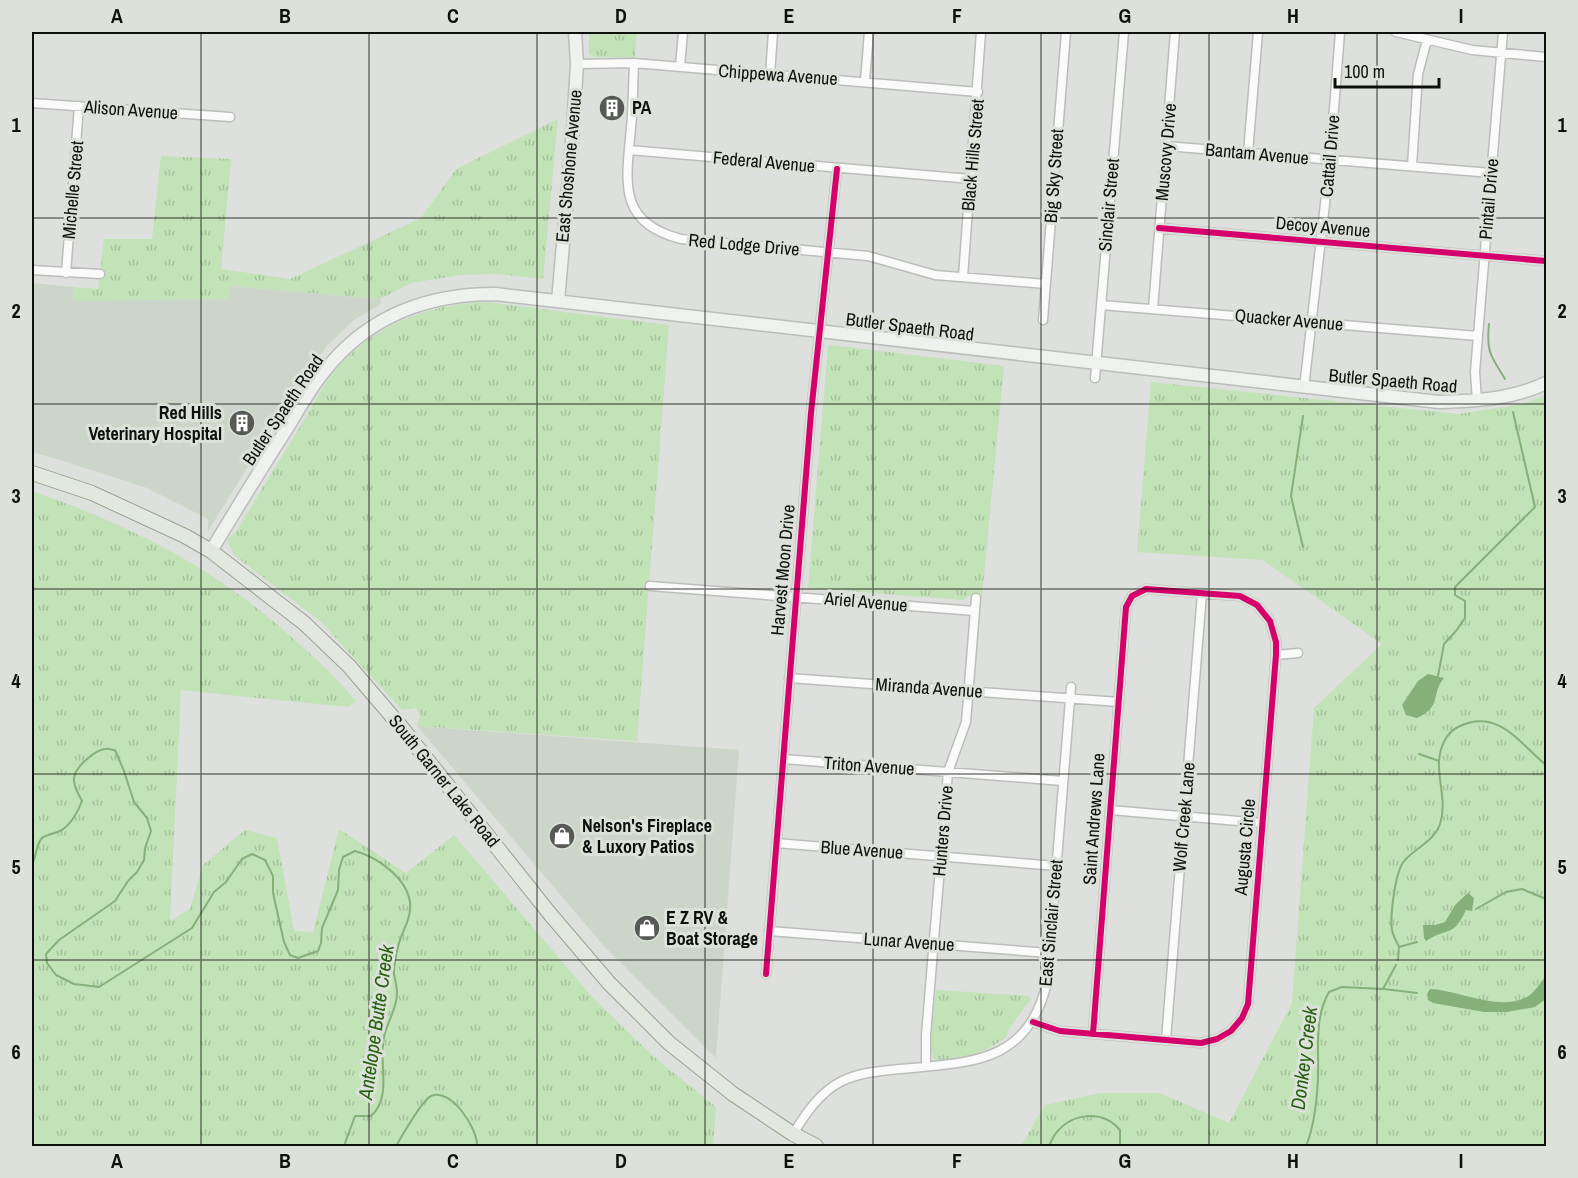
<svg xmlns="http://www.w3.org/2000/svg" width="1578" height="1178" font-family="'Archivo Narrow',sans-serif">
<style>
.built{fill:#cdd5cb}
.grass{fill:url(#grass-tufts)}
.water{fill:#86b079}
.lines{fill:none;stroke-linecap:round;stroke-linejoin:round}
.stream{stroke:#86b079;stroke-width:2}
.street-casing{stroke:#bbbdba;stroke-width:11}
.secondary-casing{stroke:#bbbdba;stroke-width:15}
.primary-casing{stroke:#98a294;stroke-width:16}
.street{stroke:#fafafa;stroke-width:8}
.secondary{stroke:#eef1ed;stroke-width:12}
.primary{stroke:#e2e8df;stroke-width:14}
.cycleway-casing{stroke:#dce2da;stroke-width:10}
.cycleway{stroke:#d6006c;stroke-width:6}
.grid{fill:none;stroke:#0e100d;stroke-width:1.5;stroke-opacity:0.55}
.labels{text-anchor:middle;stroke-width:6;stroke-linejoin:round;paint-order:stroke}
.street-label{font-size:18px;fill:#0e100d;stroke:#dce2da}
.poi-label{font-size:18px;font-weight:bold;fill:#0e100d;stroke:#dce2da;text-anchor:start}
.water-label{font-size:20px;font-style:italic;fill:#276010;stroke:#dce2da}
.neatline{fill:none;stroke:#0e100d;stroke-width:2}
.grid-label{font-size:20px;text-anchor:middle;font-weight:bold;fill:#0e100d}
</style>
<defs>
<pattern id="grass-tufts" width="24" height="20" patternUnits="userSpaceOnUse" patternTransform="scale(1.5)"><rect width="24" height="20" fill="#c2e2b8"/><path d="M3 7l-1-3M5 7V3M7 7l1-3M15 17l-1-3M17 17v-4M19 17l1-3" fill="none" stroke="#a6c19d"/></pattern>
</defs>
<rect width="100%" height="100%" fill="#dde0dc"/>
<path class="built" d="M32,283l42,4 -1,13 156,-1 1,-13 150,13 1,5 -27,16 -27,26 -20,26 -99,159v-12l-61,-31 -87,-28 -28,-8z
M417,726l322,24 -23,308 -113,-113z"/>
<path class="grass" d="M589,32h48l-2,25h-40l-6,-3z
M558,119l-15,160 -47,-5 -36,1 -49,8 -31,16 -150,-13 -1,13 -156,2 1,-14 24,2 6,-50h48l9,-83 70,3 -10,110 69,10 131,-61 35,-49z
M486,302l183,23 -32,416 -220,-15 3,-12 -4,-6 -14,2 -83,-90 -85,-65 -7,-15 10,-10c20,-33 40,-66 60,-98 12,-19 22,-41 36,-59 38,-47 94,-69 153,-71z
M830,345l174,21 -22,231 -14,-1 -5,4 -155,-12 20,-241z
M1151,382l307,32 65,-10 23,-9v751h-525l24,-41 55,-12h60l69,30 63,-120 22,-295 68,-64 -119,-84 -126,-8z
M32,491c103,36 185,78 266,152 21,18 40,37 58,58l-8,6 -167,-17 -11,231 20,-12 13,-44 42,-35 32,8 17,93 19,1 26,-103 67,44 48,-38 140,164 60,58 62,50 -3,39h-681z
M936,990l92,6 3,3 -23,31 -1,7c-25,17 -42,22 -72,23 -8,-12 0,-54 1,-70z"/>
<path class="water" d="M1428,674l16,4c-14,17 -1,28 -27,40l-11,-3 -4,-10 16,-24z
M1468,893l6,5 -2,13 -6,-1c-14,29 -17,16 -40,31l-2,-3 -1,-13h12l10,-3 10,-17z
M1546,976v23l-11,8 -28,5h-23l-51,-9 -5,-3 -1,-6 3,-5c29,1 68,23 97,8 7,-4 14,-15 19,-21z"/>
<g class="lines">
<path class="stream" d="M1489,324c-3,28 2,32 16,55
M1303,416l-12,80 12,51
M1438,676l6,-32 12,-13 9,-13v-17l-10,-6v-8l80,-80 -22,-95
M1419,754l20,7
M32,864c5,-8 3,-18 10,-26 5,-4 12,-4 18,-7 10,-5 18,-19 22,-30 -3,-6 -9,-15 -8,-23 1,-11 21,-28 31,-29 4,-1 7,1 10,1l9,21 10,31 13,16 4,13 -6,17 -1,12 -7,12 -9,9 -13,20 -56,39 -13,14 1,9 9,12 18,9 25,3 93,-59 22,-36 12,-10 16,-23 10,-5 13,6 8,16v17l11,49 6,13 8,3 20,-7 3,-8 1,-15 16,-38 1,-20 4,-13 12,-6c22,6 51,26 55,51 2,17 -9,30 -12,45 -2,8 -4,19 -4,27 1,6 3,13 3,19 0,16 -10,29 -13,44 -6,25 9,59 -13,79h-16l-11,30
M1476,909l30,-17 16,-3 24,10
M1417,942l-18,5c-2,-5 -6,-11 -7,-17 -2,-14 3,-60 13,-70 11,-12 30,-20 35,-36 7,-22 -2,-41 -1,-63 1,-14 7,-28 19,-34 40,-20 62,17 88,38
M1398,960l1,-13
M1384,989l33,4
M396,1146c6,-10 26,-46 35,-50 20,-9 47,33 46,50
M1049,1146c2,-4 4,-9 7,-13 17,-21 47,-23 64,-3v16
M1306,1146c8,-19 11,-47 12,-68 1,-29 -4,-60 11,-86l13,-5 41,2 13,-24"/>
<defs>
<path id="street" d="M1396,32l76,18 74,7
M634,63c-1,22 -1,44 -3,65 -5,54 -14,95 50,111l187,17 67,19 111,9
M577,64l57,-1 344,29
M680,67l3,-35
M770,75l3,-43
M865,81l4,-49
M32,103l198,14
M1166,146l325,27
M629,150l342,29
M1248,153l10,-121
M1412,166l6,-92 9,-34
M1159,228l387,33
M32,270l68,4
M66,273l13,-167
M963,277l18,-245
M1101,305l377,31
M1153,309l22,-277
M1043,320l23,-288
M1095,378l29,-346
M1304,388l26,-228 10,-128
M1477,401l-2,-29 28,-340
M650,586l325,25
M1276,655l22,-2
M789,678l330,24
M783,759l280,22
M1110,810l152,13
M776,843l281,23
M769,931l280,22
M766,974l45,-561 26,-244
M1033,1022l27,9 141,12 16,-4 14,-8 11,-13 6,-14 28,-349v-13l-6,-21 -13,-16 -17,-9 -94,-7 -14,7 -6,11 -33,427
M1166,1040l36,-447
M926,1066v-31l22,-263 18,-50 10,-124
M793,1134c13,-21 27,-42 49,-53 19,-9 39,-10 58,-12 72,-7 127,-5 147,-86l24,-296"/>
<path id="secondary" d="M558,301l15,-171 4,-66 -2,-32
M211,551c25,-41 49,-81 75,-121 14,-23 28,-48 46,-68 43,-49 99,-68 163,-68l944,108c37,-1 74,-3 107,-19"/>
<path id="primary" d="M32,473l60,20 93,43 26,15 93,72 45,43 53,62 148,186 59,69 60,60 64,51 60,40 23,12"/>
</defs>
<use href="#street" class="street-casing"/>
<use href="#secondary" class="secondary-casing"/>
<use href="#primary" class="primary-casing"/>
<use href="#street" class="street"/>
<use href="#secondary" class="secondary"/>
<use href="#primary" class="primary"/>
<defs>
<path id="cycleway" d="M1159,228l387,33
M766,974l45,-561 26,-244
M1033,1022l27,9 141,12 16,-4 14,-8 11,-13 6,-14 28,-349v-13l-6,-21 -13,-16 -17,-9 -94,-7 -14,7 -6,11 -33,427"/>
</defs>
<use href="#cycleway" class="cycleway-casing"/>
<use href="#cycleway" class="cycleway"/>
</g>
<path class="grid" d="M201,32v1114M369,32v1114M537,32v1114M705,32v1114M873,32v1114M1041,32v1114M1209,32v1114M1377,32v1114M32,218h1514M32,404h1514M32,589h1514M32,774h1514M32,960h1514"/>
<defs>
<symbol id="building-disc" viewBox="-11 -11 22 22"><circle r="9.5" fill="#565955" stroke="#dce2da"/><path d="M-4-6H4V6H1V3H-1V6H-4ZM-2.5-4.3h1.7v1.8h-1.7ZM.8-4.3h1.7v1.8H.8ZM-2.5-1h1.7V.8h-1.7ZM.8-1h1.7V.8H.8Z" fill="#fff"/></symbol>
<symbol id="shop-disc" viewBox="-11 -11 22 22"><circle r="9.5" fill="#565955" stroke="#dce2da"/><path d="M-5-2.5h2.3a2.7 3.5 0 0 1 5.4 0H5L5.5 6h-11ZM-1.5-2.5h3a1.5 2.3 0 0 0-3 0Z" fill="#fff"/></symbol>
</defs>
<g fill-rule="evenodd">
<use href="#building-disc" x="597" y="93" width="30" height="30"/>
<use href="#building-disc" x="227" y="408" width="30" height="30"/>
<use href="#shop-disc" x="547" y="821" width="30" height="30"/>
<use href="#shop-disc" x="632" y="913" width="30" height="30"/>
</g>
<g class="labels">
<g class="street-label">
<text transform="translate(778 75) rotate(4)" y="6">Chippewa Avenue</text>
<text transform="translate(131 110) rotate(4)" y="6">Alison Avenue</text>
<text transform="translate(1166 152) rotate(-85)" y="6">Muscovy Drive</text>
<text transform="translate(1257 154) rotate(5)" y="6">Bantam Avenue</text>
<text transform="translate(973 155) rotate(-85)" y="6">Black Hills Street</text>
<text transform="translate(1330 156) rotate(-85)" y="6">Cattail Drive</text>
<text transform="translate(764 162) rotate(5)" y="6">Federal Avenue</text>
<text transform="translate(569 166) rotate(-85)" y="6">East Shoshone Avenue</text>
<text transform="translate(1054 176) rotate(-86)" y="6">Big Sky Street</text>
<text transform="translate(73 190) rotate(-85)" y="6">Michelle Street</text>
<text transform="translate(1489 199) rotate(-85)" y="6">Pintail Drive</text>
<text transform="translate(1109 205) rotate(-85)" y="6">Sinclair Street</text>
<text transform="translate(1323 227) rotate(5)" y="6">Decoy Avenue</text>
<text transform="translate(744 245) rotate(5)" y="6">Red Lodge Drive</text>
<text transform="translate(1289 320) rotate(5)" y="6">Quacker Avenue</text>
<text transform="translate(910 327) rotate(7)" y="6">Butler Spaeth Road</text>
<text transform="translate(1393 381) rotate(5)" y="6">Butler Spaeth Road</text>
<text transform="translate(283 410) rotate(-56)" y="6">Butler Spaeth Road</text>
<text transform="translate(783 570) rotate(-85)" y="6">Harvest Moon Drive</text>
<text transform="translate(866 602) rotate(5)" y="6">Ariel Avenue</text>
<text transform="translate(929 688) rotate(4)" y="6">Miranda Avenue</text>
<text transform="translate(869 766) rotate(4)" y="6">Triton Avenue</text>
<text transform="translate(444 781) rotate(51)" y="6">South Garner Lake Road</text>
<text transform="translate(1184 817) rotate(-85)" y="6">Wolf Creek Lane</text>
<text transform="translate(1094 819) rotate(-86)" y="6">Saint Andrews Lane</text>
<text transform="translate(943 831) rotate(-85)" y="6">Hunters Drive</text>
<text transform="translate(1245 847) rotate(-85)" y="6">Augusta Circle</text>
<text transform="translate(862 850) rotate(4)" y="6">Blue Avenue</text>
<text transform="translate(1051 923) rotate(-85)" y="6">East Sinclair Street</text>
<text transform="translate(909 942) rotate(4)" y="6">Lunar Avenue</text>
</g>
<g class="poi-label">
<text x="632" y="114">PA</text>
<text x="222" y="419" text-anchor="end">Red Hills<tspan x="222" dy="21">Veterinary Hospital</tspan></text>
<text x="582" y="832">Nelson's Fireplace<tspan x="582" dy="21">&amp; Luxory Patios</tspan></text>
<text x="666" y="924">E Z RV &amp;<tspan x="666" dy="21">Boat Storage</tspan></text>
</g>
<g class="water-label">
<text transform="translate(376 1022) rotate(-82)" y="7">Antelope Butte Creek</text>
<text transform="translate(1304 1058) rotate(-83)" y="7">Donkey Creek</text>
</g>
</g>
<rect width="1578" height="1178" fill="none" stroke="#dce2da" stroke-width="66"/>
<path d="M1335 78v9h104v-9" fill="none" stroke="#0e100d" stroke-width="3"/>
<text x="1344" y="78" font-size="18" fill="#0e100d" stroke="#dce2da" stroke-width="4.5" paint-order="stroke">100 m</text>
<rect x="33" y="33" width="1512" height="1112" class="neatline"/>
<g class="grid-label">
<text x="117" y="23">A</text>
<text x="285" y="23">B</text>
<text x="453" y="23">C</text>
<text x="621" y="23">D</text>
<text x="789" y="23">E</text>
<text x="957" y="23">F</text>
<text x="1125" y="23">G</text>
<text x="1293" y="23">H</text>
<text x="1461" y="23">I</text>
<text x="16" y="132">1</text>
<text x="1562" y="132">1</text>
<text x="16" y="318">2</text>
<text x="1562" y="318">2</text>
<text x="16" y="503">3</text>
<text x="1562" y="503">3</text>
<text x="16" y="688">4</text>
<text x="1562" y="688">4</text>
<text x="16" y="874">5</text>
<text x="1562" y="874">5</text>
<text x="16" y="1059">6</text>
<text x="1562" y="1059">6</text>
<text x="117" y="1168">A</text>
<text x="285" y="1168">B</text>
<text x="453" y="1168">C</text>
<text x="621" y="1168">D</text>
<text x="789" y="1168">E</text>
<text x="957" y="1168">F</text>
<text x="1125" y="1168">G</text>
<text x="1293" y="1168">H</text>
<text x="1461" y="1168">I</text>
</g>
</svg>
